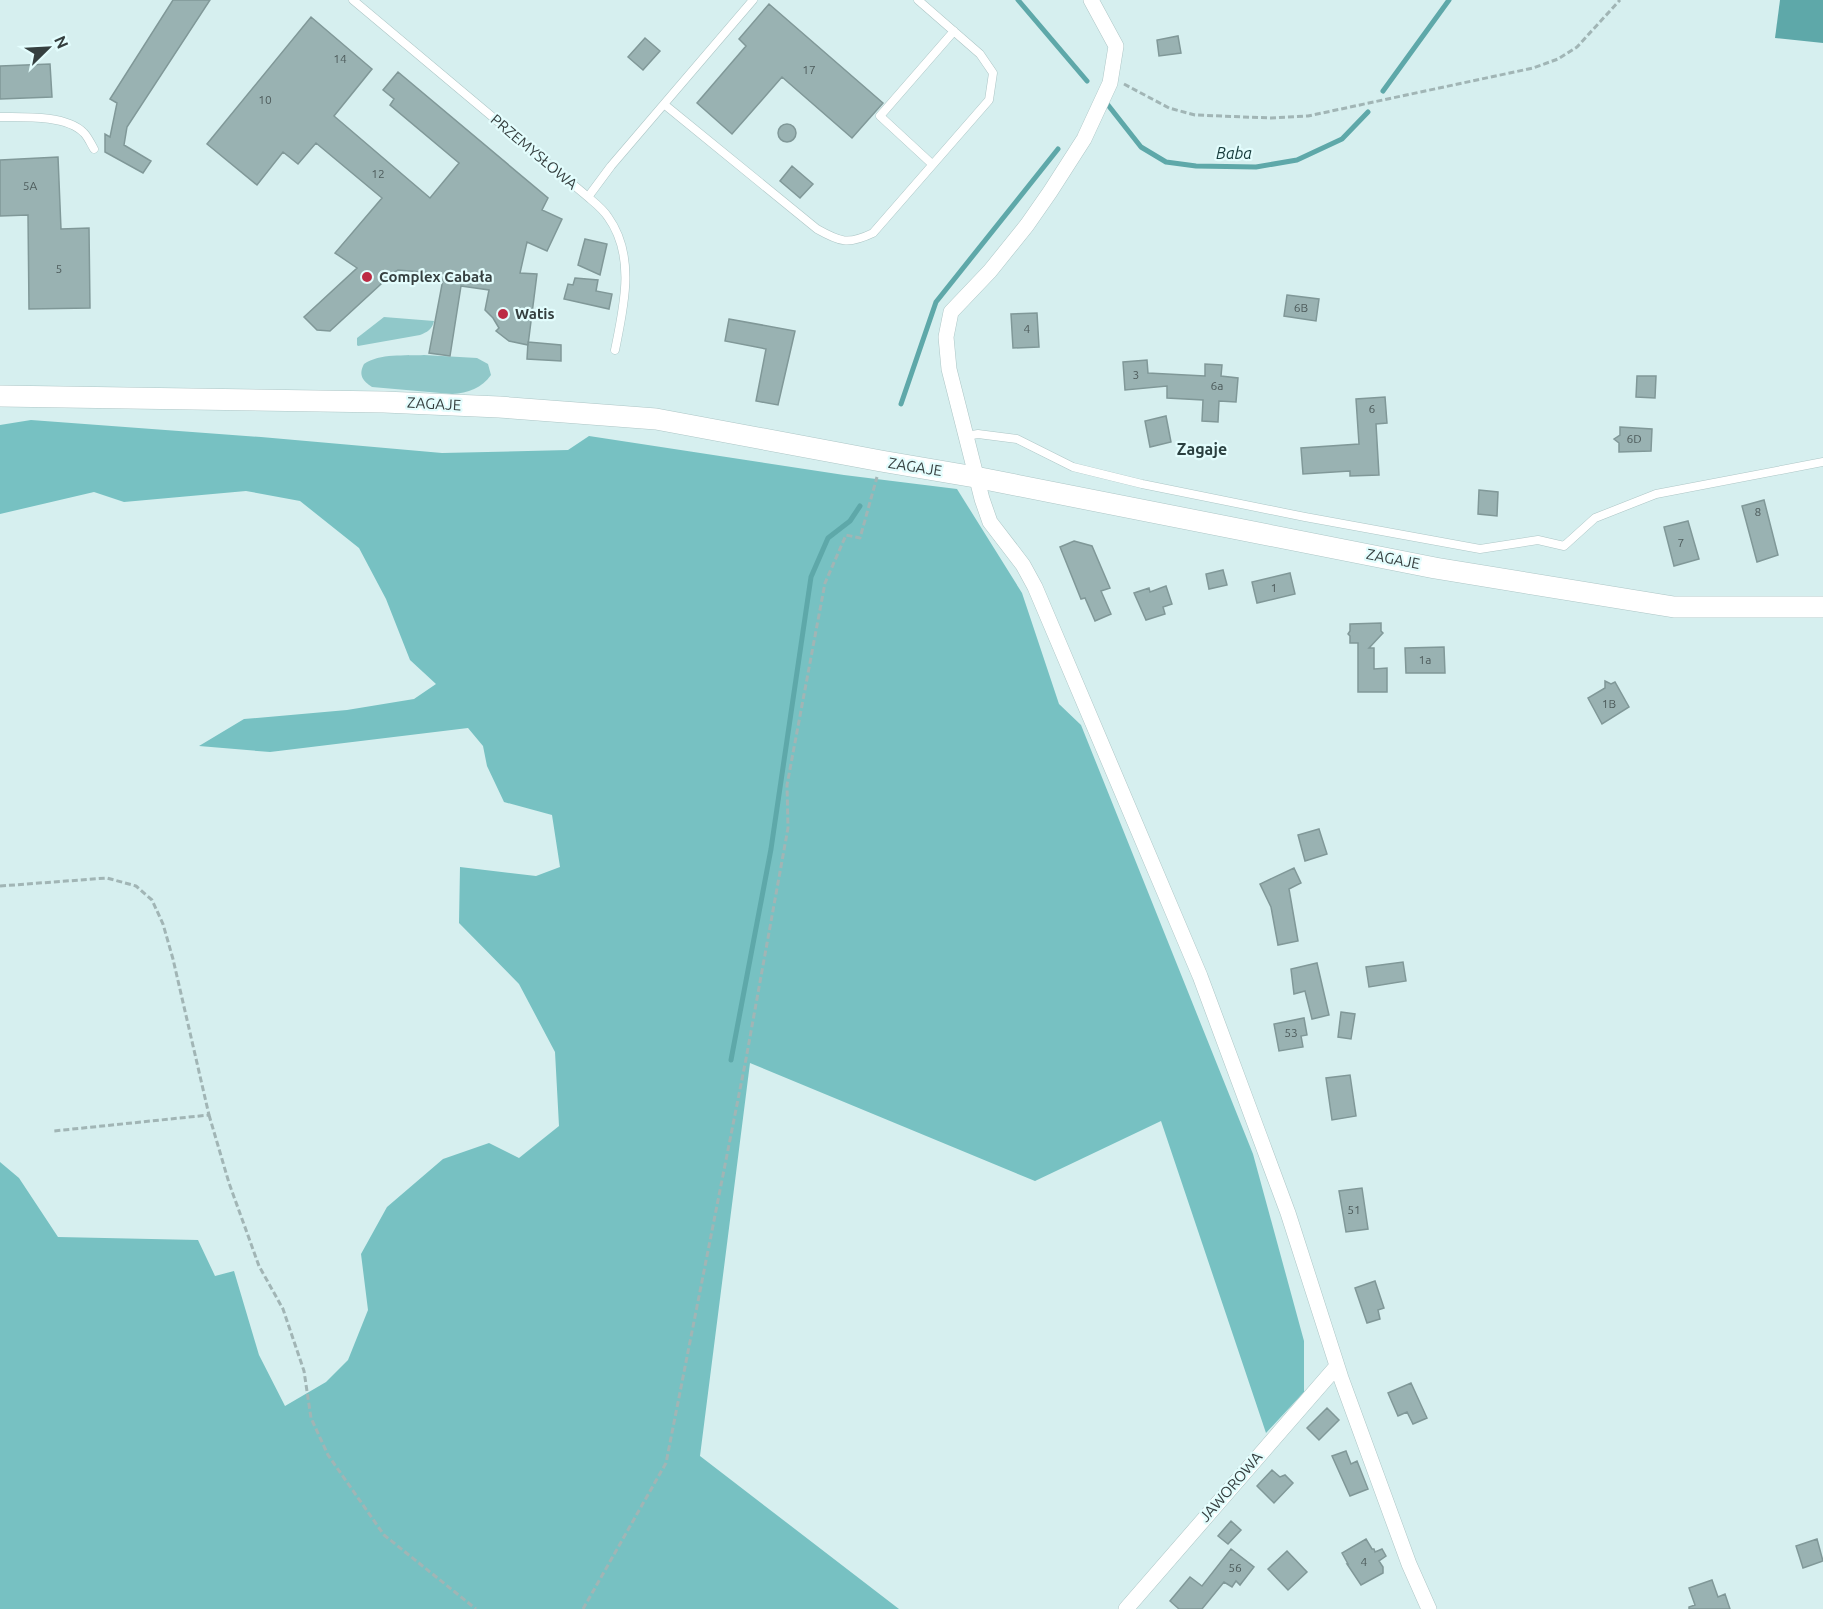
<svg xmlns="http://www.w3.org/2000/svg" width="1823" height="1609" font-family="Ubuntu,sans-serif">
<style>
.green{fill:#90c8c9}
.forest{fill:#77c1c2}
.water{fill:#5ea8a9}
.lines{fill:none;stroke-linecap:round;stroke-linejoin:round}
.stream{stroke:#5ea8a9;stroke-width:5}
.building{fill:#99b2b2;stroke:#809898;stroke-width:1.5}
.lane-casing{stroke:#adc6c6;stroke-width:9}
.street-casing{stroke:#adc6c6;stroke-width:16}
.secondary-casing{stroke:#adc6c6;stroke-width:22}
.path{stroke:#a1b5b5;stroke-width:3;stroke-dasharray:6 3;stroke-linecap:butt}
.lane{stroke:#fff;stroke-width:8}
.street{stroke:#fff;stroke-width:15}
.secondary{stroke:#fff;stroke-width:21}
.poi-dot{fill:#bd2c45;stroke:#e3fdfd;stroke-width:2}
.labels{text-anchor:middle;stroke-width:4.5;stroke-linejoin:round;paint-order:stroke}
.number-label{font-size:12px;fill:#4e5c5c}
.street-label{font-size:15px;fill:#353f3f;stroke:#e3fdfd}
.poi-label{font-size:15px;font-weight:bold;fill:#353f3f;stroke:#e3fdfd;text-anchor:start}
.water-label{font-size:16px;font-style:italic;fill:#163b3b;stroke:#e3fdfd}
.neighbourhood-label{font-size:16px;font-weight:bold;fill:#2a3f3f;stroke:#e3fdfd}
</style>
<rect width="100%" height="100%" fill="#d6efef"/>
<path class="green" d="M384,317l50,4c-2,9 -7,11 -14,14l-62,11 -1,-1v-7z
M424,355l53,3 11,6 3,11c-9,13 -23,18 -39,19l-80,-7c-9,-6 -14,-12 -8,-23 16,-11 41,-8 60,-9z"/>
<path class="forest" d="M31,420l230,17 181,16 126,-3 21,-14 255,39 113,14 65,104 37,111 22,21 172,429 51,187v51l-38,41 -105,-312 -126,60 -285,-118 -50,393 199,153h-899v-447l19,16 39,59 140,3 17,36 19,-5 25,84 26,51 41,-24 22,-22 20,-50 -7,-56 26,-47 56,-48 46,-16 30,15 40,-32 -4,-74 -36,-68 -60,-61 1,-56 76,9 24,-9 -8,-52 -48,-13 -17,-36 -4,-20 -15,-18 -198,24 -71,-6 45,-27 103,-9 67,-11 22,-15 -26,-24 -24,-61 -27,-51 -59,-47 -54,-10 -122,11 -30,-10 -94,22v-89z"/>
<path class="water" d="M1780,0h43v43l-48,-5z"/>
<g class="lines">
<path class="stream" d="M1018,0l69,81
M1383,91l66,-91
M1108,105l33,42 25,15 30,4 60,1 41,-7 45,-21 26,-27
M901,404l35,-102 122,-153
M731,1060l40,-211 40,-272 17,-39 22,-17 10,-15"/>
</g>
<path class="building" d="M173,0h37l-83,127 -3,18 27,16 -8,12 -38,-21v-18l5,3 7,-34 -7,-4z
M769,4l114,99 -31,35 -70,-61 -50,57 -35,-31 49,-57 -7,-7z
M311,17l61,52 -38,47 96,82 29,-35 -69,-58 4,-6 -11,-9 15,-18 150,126 -6,12 20,9 -15,32 -20,-9 -7,31 17,1 -9,71 -19,-4 -13,-10 3,-3 -6,-10 -8,-8 4,-20 -28,-4 -11,70 -21,-3 15,-79 -46,-4 -18,11 1,3 -51,47 -13,-1 -13,-13 53,-49 -22,-15 47,-55 -66,-55 -18,21 -15,-12 -26,33 -50,-41z
M1178,36l3,17 -22,3 -2,-16z
M645,38l15,13 -17,19 -15,-13z
M50,64l2,33 -52,2v-33z
M778 133a9 9 0 1 1 18 0a9 9 0 1 1-18 0Z
M58,157l3,72 28,-1 1,80 -61,1 -1,-94 -28,1v-56z
M792,166l21,18 -13,14 -20,-17z
M585,239l22,5 -7,31 -22,-10z
M575,278l23,2 -2,11 16,3 -3,15 -45,-10 4,-15 5,1z
M1287,295l32,4 -3,22 -32,-5z
M1037,313l2,34 -26,1 -2,-34z
M729,319l66,12 -17,74 -22,-4 10,-52 -41,-8z
M528,342l33,3v16l-34,-2z
M1147,360l1,13 57,3v-12l17,1 -1,11 17,2 -2,24 -17,-1 -1,21 -16,-1 1,-21 -36,-2v-12l-42,4 -2,-28z
M1637,376h19l-1,22 -19,-1z
M1385,397l2,26 -11,1 3,51 -29,1v-5l-47,3 -2,-26 58,-4 -3,-45z
M1166,416l5,26 -21,5 -5,-26z
M1620,427l32,2 -1,22 -32,1v-9l-5,-4 6,-4z
M1479,490l19,2 -1,24 -19,-2z
M1764,500l14,55 -21,7 -15,-56z
M1688,521l11,38 -25,7 -10,-39z
M1074,541l18,5 18,42 -9,3 10,23 -16,7 -10,-23 -4,1 -21,-52z
M1223,570l4,15 -18,4 -3,-15z
M1290,573l5,21 -38,9 -5,-21z
M1166,586l6,18 -9,3 2,7 -19,6 -12,-27 15,-5 1,4z
M1381,623v8l2,2 -14,15h5v21l13,-1v24h-29v-49h-8v-7l-2,-2 2,-3v-7z
M1444,647l1,26h-39l-1,-25z
M1605,681l6,3 4,-2 14,25 -27,17 -14,-26 17,-10z
M1319,829l8,25 -22,7 -7,-26z
M1294,868l7,15 -12,6 9,52 -20,4 -7,-38 -11,-23z
M1403,962l3,19 -37,6 -3,-20z
M1317,963l12,52 -17,4 -7,-28 -11,3 -3,-25z
M1341,1012l14,2 -4,25 -13,-2z
M1304,1018l3,17 -6,1 2,11 -24,4 -5,-27z
M1350,1075l6,41 -24,4 -6,-42z
M1362,1188l6,41 -22,3 -7,-41z
M1375,1281l9,27 -6,2 2,9 -13,4 -12,-35z
M1411,1383l16,35 -14,6 -6,-12 -9,4 -10,-23z
M1327,1408l12,12 -20,20 -12,-12z
M1346,1451l5,13 6,-3 11,28 -18,7 -18,-40z
M1272,1470l8,7 5,-2 8,8 -19,20 -17,-17z
M1231,1521l10,9 -13,14 -10,-8z
M1366,1539l6,10h2l1,3 7,-3 4,7 -7,5 4,6v6l-22,12 -14,-21h1l-6,-11z
M1817,1539l6,22 -20,7 -7,-22z
M1231,1549l23,18 -14,18 -4,-4 -4,6 -8,-5 -22,27h-23l-9,-8 20,-24 12,9z
M1287,1551l20,21 -19,18 -20,-21z
M1712,1580l6,17 7,-3 5,15h-41v-2l6,-2 -6,-17z"/>
<g class="lines">
<defs>
<path id="lane" d="M353,0l235,197c7,6 15,12 20,20 28,39 16,89 7,133
M665,105l152,124c23,13 31,16 56,4l116,-133 4,-27 -13,-19 -62,-54
M0,117c24,0 67,-2 84,16 4,4 7,11 10,16
M932,164l-52,-48 74,-85
M588,197l23,-31 142,-166
M966,436l12,-2 39,5 56,28 69,17 163,33 175,32 58,-9 26,6 31,-28 61,-24 167,-32"/>
<path id="street" d="M1091,0l25,46 -6,37 -26,56 -34,53 -23,33 -37,46 -39,41 -5,25 3,32 33,130 8,23 33,43 12,22 165,389 88,237 53,165 68,186 20,45
M1126,1609l211,-243"/>
<path id="secondary" d="M0,396l384,6 115,5 157,12 225,42 94,16 460,91 239,39h149"/>
</defs>
<use href="#lane" class="lane-casing"/>
<use href="#street" class="street-casing"/>
<use href="#secondary" class="secondary-casing"/>
<path class="path" d="M1124,84l45,24 26,7 76,3 37,-2 225,-48 25,-9 19,-12 43,-47
M0,886l107,-8 29,8 16,14 11,24 10,35 36,156 -155,16
M209,1115l20,68 30,83 24,43 21,62 7,47 17,37 56,80 92,74
M583,1609l83,-146 80,-404 42,-231 -1,-43 38,-202 21,-48 14,3 17,-61"/>
<use href="#lane" class="lane"/>
<use href="#street" class="street"/>
<use href="#secondary" class="secondary"/>
</g>
<g class="poi-dot">
<circle cx="367" cy="277" r="6"/>
<circle cx="503" cy="314" r="6"/>
</g>
<g class="labels">
<g class="number-label">
<text x="340" y="63">14</text>
<text x="809" y="74">17</text>
<text x="265" y="104">10</text>
<text x="378" y="178">12</text>
<text x="30" y="190">5A</text>
<text x="59" y="273">5</text>
<text x="1301" y="312">6B</text>
<text x="1027" y="333">4</text>
<text x="1136" y="379">3</text>
<text x="1217" y="390">6a</text>
<text x="1372" y="413">6</text>
<text x="1634" y="443">6D</text>
<text x="1758" y="516">8</text>
<text x="1681" y="547">7</text>
<text x="1274" y="592">1</text>
<text x="1425" y="664">1a</text>
<text x="1609" y="708">1B</text>
<text x="1291" y="1037">53</text>
<text x="1354" y="1214">51</text>
<text x="1364" y="1566">4</text>
<text x="1235" y="1572">56</text>
</g>
<g class="street-label">
<text transform="translate(534 152) rotate(40)" y="5">PRZEMYSŁOWA</text>
<text transform="translate(434 404) rotate(3)" y="5">ZAGAJE</text>
<text transform="translate(915 467) rotate(9)" y="5">ZAGAJE</text>
<text transform="translate(1393 559) rotate(11)" y="5">ZAGAJE</text>
<text transform="translate(1231 1487) rotate(-49)" y="5">JAWOROWA</text>
</g>
<g class="poi-label">
<text x="379" y="282">Complex Cabała</text>
<text x="515" y="319">Watis</text>
</g>
<g class="water-label">
<text x="1234" y="159">Baba</text>
</g>
<g class="neighbourhood-label">
<text x="1202" y="455">Zagaje</text>
</g>
</g>
<g transform="translate(48 48) rotate(66)" stroke="#e3fdfd" stroke-width="4.5" paint-order="stroke">
<path d="M0-4.5L10 22L0 15L-10 22Z" fill="#353f3f"/>
<text y="-9" font-size="16" font-weight="bold" text-anchor="middle" fill="#353f3f">N</text>
</g>
</svg>
